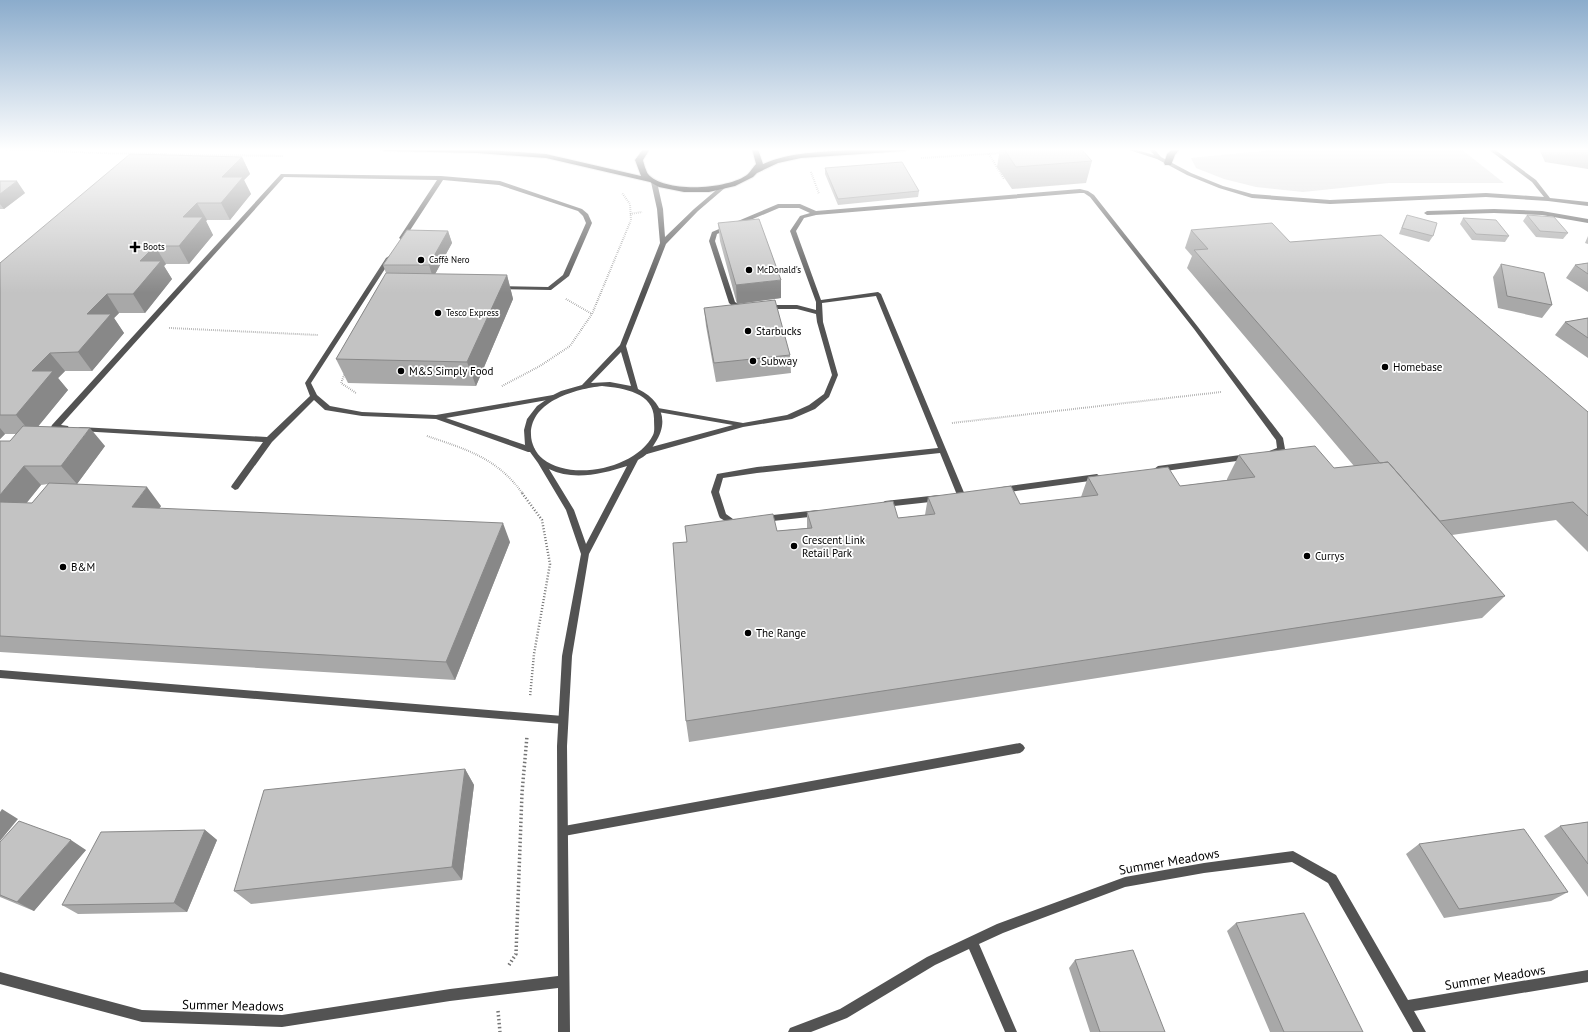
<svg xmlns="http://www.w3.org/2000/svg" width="1588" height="1032" font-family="'PT Sans',sans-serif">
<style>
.green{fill:#dadada}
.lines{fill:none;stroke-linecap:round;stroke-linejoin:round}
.highway-casing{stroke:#dbdbdb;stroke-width:2}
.path-far2{stroke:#757575;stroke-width:2;stroke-dasharray:0.5 1.5;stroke-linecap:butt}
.path-far1{stroke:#757575;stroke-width:2.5;stroke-dasharray:1 2;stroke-linecap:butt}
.path{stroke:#757575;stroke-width:3.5;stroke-dasharray:1.5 2.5;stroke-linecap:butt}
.lane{fill:#535353;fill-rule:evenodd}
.street{fill:#535353;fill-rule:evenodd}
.highway{fill:#000;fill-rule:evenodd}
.wall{fill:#a8a8a8;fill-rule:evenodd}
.shaded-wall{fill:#888}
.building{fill:#c3c3c3;stroke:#888}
.poi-dot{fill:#000;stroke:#fff;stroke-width:1.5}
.labels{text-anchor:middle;stroke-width:3.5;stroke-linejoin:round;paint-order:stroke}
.far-poi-label{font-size:9px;fill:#000;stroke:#fff;text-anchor:start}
.poi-label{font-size:11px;fill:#000;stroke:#fff;text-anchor:start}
.near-street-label{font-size:13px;fill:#000;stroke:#fff}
</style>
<rect width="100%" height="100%" fill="#fff"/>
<path class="green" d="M1283,149h178l43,34h-115l-86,9 -47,-5 -32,-8 -28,-11 -5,-10z"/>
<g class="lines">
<defs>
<path id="highway" d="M380,149h97l69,5 95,22 -6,-16 8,-11h7l-7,11c1,4 3,11 5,14 17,20 83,15 100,0 3,-3 5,-7 8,-10l-4,-15h6l5,15c27,-12 58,-12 87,-14 19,-1 40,-4 59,-1l-4,2 -104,7 -23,5 -21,10 -4,4 -18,9 -26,6h-25l-25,-5 -9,-5 -104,-24 -69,-5 -93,-2z
M1172,149h8l-5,6 -4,10h-6l-1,-2 3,-9z"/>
</defs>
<use href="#highway" class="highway-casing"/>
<path class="path-far2" d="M0,149l99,4 184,3
M989,154l15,25
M921,158l81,-5
M811,172l8,22
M630,214l12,-2
M566,299l26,15
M169,328l149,7
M345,373l-4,10 15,10
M502,386l38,-20 30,-20 22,-32 39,-94 -1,-16 -8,-11
M952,423l269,-31
M427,436c41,14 70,22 96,58"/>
<path class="path-far1" d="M522,493l20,27 8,44 -16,90 -4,43"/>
<path class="path" d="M509,965l7,-11 6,-161 5,-57
M498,1011l2,21"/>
<path class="lane" d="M281,174l160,2 59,5 82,28 6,5 4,9 -23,53 -18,14 -50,-1 -2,-1v-2l49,1 15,-12 23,-52 -3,-7 -5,-5 -79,-26 -56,-5 -38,58 -3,2 -3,-2 38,-58 -153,-3 -223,248 7,1 1,2 -1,2 -16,-1 -1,-2 1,-2z
M1080,189l8,2 6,4 104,132 85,111 2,11c-4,4 -12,8 -18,7l-1,-2 1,-2 10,-4 -1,-8 -82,-111 -104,-132 -6,-4h-4l-264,22 -12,3 -8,13 25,69 57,-8 3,2 84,201 -1,2h-6l-1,-2 -17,-42 -183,20 -34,5 -4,14 7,22 7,5h8l1,2 -1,2 -9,2 -12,-7 -1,-2 -8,-24 6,-18 40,-7 181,-19 -62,-152 -54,7 1,19 15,53 -9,22 -14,12 -23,10 -49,8 -96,27 -3,-1 -1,-2 1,-2 89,-24 -75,-13h-3l-1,-2 1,-2h3l85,15 44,-8 22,-10 15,-11 8,-19 -15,-53 -1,-8 -19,-5h-30l-3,-2 3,-2h30l19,5v-8l-26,-71 10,-15 10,-3 -11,-5h-20l-62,26 -2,7 20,61 5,3 6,1v2c-7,2 -12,0 -17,-5l-20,-62 3,-9 66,-28h22l16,7z
M389,256l3,2 -81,125 6,12 13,11 32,6 74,3 117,-20h2l2,2 -2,2h-2l-107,19 88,30 1,2 -1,2h-6l-92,-33 -74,-3 -37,-6 -11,-10 -42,42 -34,47 -3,1 -4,-3 1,-2 31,-43 -183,-11 -4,-2 4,-2 187,10 43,-41 -5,-13 81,-125z
M1248,454l3,1 1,2 -1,2 -93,13 -4,-3 4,-3z
M1097,474l4,3 -4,3 -95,13 -4,-3 4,-3z
M939,495l4,3 -4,3 -54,6 -4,-3 4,-3z
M818,510l4,3 -4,3 -54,6 -4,-3 4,-3z
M0,670l563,46 3,1 2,3 -2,3 -3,1 -563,-46z
M1020,743l3,2 2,3 -2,3 -3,2 -456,83 -4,-1 -1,-4 1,-4 4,-1z"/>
<path class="street" d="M1126,149h7l21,6 -5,-6h5l7,8 30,16 32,13 29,8 78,6 156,-7 58,4 -12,-15 -44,-33h6l42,31 14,18 38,4v4l-40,-5 -62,-4 -156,7 -78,-6 -33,-10 -32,-13 -30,-16z
M654,180l3,2 6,27 2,28 29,-28 27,-23 5,1 -28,24 -32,33 -40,102 12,43c23,11 32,32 17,54 -2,3 -4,7 -7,10 -3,3 -7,5 -10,7l-49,94 -17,102 -5,90 3,286h-12v-44l-108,13 -168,26 -140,-5 -142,-38v-12l142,38 140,5 168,-26 108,-13 -1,-230 5,-90 19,-102 -15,-44 -28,-47 -13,-18 -1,-15 3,-11 10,-13 16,-11 8,-4 21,-6 38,-40 40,-102 -3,-34 -6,-27zM621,352l10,34 -21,-4 -19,1zM602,386c22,2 53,7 52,34 0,5 1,11 -1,15 -16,33 -81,47 -110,24 -7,-5 -12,-16 -12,-24 -1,-34 45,-46 71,-49zM627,466l-41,78 -12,-34 -25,-41c24,12 53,5 78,-3z
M1494,209l48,2 46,8v4l-46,-8 -48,-2 -67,2 -3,-2 3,-2z
M1293,851l43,24 72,125 180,-30v12l-174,29 12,21h-13l-85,-149 -36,-21 -88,11 -79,14 -122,46 -24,11 38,88h-12l-36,-83 -34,16 -88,53 -36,14h-23l2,-4 50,-19 87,-52 70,-33 128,-47 79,-14z"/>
<use href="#highway" class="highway"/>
</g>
<path class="wall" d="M1000,149h81l11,12 -6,22 -74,6 -15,-22z
M1539,149h49v20l-43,-7z
M242,157l8,17 -6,6 7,14 -21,26h-23l-1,1 7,14 -24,29h-23l-2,2 8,13 -27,34h-26l-5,5 10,15 -32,38h-27l-7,7 10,12 -30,36 67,20 -28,38 84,22 -2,3 351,33 -55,138 -455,-28v-211h10l6,-7h-11l-5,5v-176zM48,484l-16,19h-6l15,-18z
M825,168l94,23 -1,6 -80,8 -13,-31z
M0,181l25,12 -21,16h-4z
M1407,215l26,21 -4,6 -30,-8 5,-13z
M1527,215l41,18 -5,6 -27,-2 -13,-16z
M1463,218l46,18 -4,6 -33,-2 -12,-16z
M718,223l63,75 -44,6 -17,-63z
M1191,230l99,12 298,170v140l-32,-32 -104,15 53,61 -23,22 -793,124 -3,-21 91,-190 30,-3v-16l91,6 27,-3 3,-18 92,7 61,-7 7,-20 92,9 47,-6v-1l12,-24 95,13 20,-2 -167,-198 5,-12 -7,-8z
M448,231l4,12 -17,31 72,1 6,24 -37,87 -128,-3 -12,-24 50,-86 -3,-8z
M1588,236v8l-3,-1z
M1588,263v29l-22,-14 9,-13z
M1501,264l51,41 -10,13 -44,-10 -5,-31z
M704,308l86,47 1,18 -75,9 -10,-56z
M1588,318v40l-33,-23 10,-13z
M465,769l9,16 -12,95 -211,24 -17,-13z
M1588,822v75l-44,-61 16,-10z
M205,830l12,10 -30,72 -109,2 -16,-9z
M0,842l86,8 -52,61 -34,-14z
M1419,844l149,48 -17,9 -107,17 -38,-64z
M1236,923l127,109h-93l-43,-101z
M1075,960l90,72h-75l-21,-64z"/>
<path class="shaded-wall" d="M242,157l8,17 -6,6 7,14 -21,26 -9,-17 1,-26z
M17,181l8,12 -21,16 -4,-5v-10z
M197,203l10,17 -1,1 7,14 -24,29 -10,-18 4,-29z
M448,231l4,12 -19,35 -4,-13z
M155,246l11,18 -2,2 8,13 -27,34 -12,-19 7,-33z
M507,275l6,24 -37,87 -9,-24z
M781,280v18l-44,6 -1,-19z
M107,294l12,19 -5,5 10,15 -32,38 -14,-19 9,-38z
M50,353l15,18 -7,7 10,12 -36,44 -16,-19 16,-44z
M0,428l5,6 -5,5z
M90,428l15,18 -28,38 -16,-18z
M24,466l17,19 -28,35 -13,-14v-11z
M147,487l14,19 -14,20 -15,-19z
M503,523l7,19 -55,138 -9,-18z
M465,769l9,16 -12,95 -10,-13z
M2,809l16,10 -18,22v-29z
M205,830l12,10 -30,72 -13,-9z
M71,840l15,10 -52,61 -17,-9z"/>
<path class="building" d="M1004,149h77l11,12 -76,6z
M1578,149h10v1z
M130,154l112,3 -20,20h21l-22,26h-24l-14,14h20l-24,29h-24l-15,15h21l-28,33h-26l-20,20h24l-33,38 -28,1 -18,18h21l-37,44h-16v-152z
M902,162l17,29 -81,8 -13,-31z
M0,181h17l-17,13z
M1407,215l30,8 -4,13 -31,-8z
M1527,215l27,2 14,16 -28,-2z
M1463,218l33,2 13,16 -33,-2z
M759,219l22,61 -45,5 -18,-62z
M1272,223l18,19 91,-7 207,177v104l-15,-14 -133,19 -52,-59 -8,1 -186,-213 14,-1 -17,-19z
M407,230l41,1 -19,34h-46z
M1588,263v11l-13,-9z
M1501,264l43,9 8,32 -45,-9z
M386,273l121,2 -40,87 -131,-3z
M775,300l15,55 -76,8 -10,-55z
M1588,318v20l-23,-16z
M23,426l67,2 -29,38h-37l-24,29v-54h10z
M1315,446l19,22 54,-6 117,134 -819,125 -13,-178 14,-1 -2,-16 88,-12 4,17 35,-3 -5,-16 86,-11 5,17 37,-4 -7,-17 83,-11 9,18 78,-9 -10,-18 80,-10 12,19 75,-9 -16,-22z
M49,483l98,4 -15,20 371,16 -57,139 -446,-26v-134l32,1z
M465,769l-13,98 -218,24 30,-101z
M19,821l52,19 -54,62 -17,-7v-53z
M1588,822v42l-28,-38z
M1524,829l44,63 -109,17 -40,-65z
M205,830l-31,73 -112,2 39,-73z
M1304,913l59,119h-79l-48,-109z
M1133,950l32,82h-65l-25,-72z"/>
<linearGradient id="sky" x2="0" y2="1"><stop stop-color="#8baccc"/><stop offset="0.51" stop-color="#fff"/><stop offset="1" stop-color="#fff" stop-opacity="0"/></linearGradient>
<rect width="1588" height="293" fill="url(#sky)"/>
<g class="poi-dot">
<path d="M133 241h4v4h4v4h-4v4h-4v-4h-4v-4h4z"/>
<circle cx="421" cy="260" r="4"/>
<circle cx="749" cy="270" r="4"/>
<circle cx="438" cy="313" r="4"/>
<circle cx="748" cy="331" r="4"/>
<circle cx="753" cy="361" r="4"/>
<circle cx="1385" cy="367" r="4"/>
<circle cx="401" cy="371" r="4"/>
<circle cx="794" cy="546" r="4"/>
<circle cx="1307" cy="556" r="4"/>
<circle cx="63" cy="567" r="4"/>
<circle cx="748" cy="633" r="4"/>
</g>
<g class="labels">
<g class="far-poi-label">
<text x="143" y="250">Boots</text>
<text x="429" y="263">Caffè Nero</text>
<text x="757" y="273">McDonald's</text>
<text x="446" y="316">Tesco Express</text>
</g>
<g class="poi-label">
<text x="756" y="335">Starbucks</text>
<text x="761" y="365">Subway</text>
<text x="1393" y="371">Homebase</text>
<text x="409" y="375">M&amp;S Simply Food</text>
<text x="802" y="544">Crescent Link<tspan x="802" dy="13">Retail Park</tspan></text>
<text x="1315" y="560">Currys</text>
<text x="71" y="571">B&amp;M</text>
<text x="756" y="637">The Range</text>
</g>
<g class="near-street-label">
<text transform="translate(1169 861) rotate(-10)" y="5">Summer Meadows</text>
<text transform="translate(1495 977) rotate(-9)" y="5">Summer Meadows</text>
<text transform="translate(233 1005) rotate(1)" y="5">Summer Meadows</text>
</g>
</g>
</svg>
